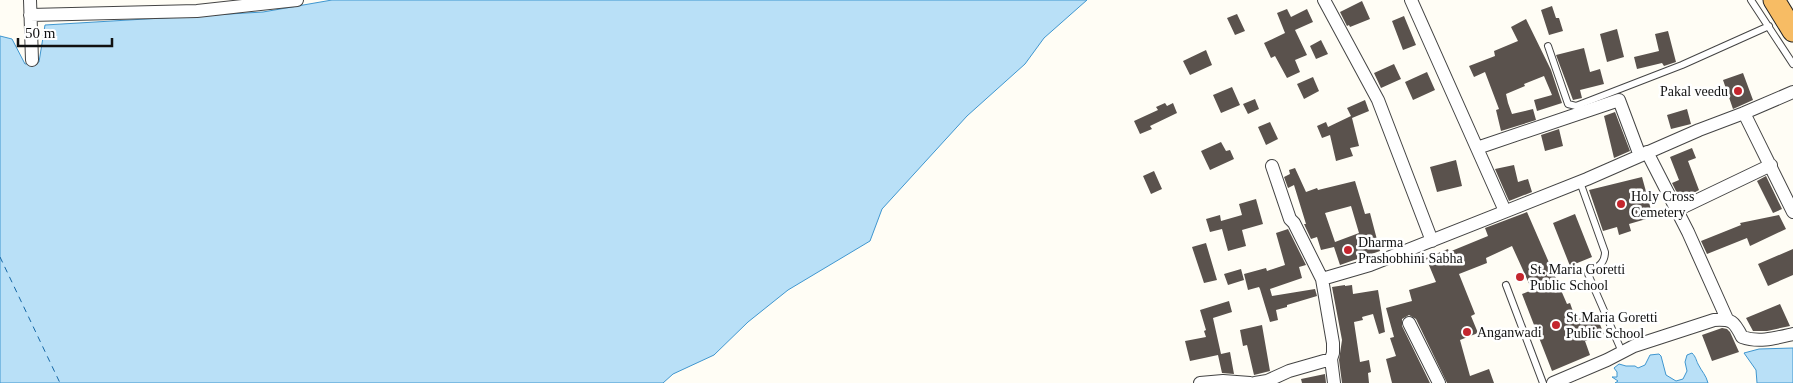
<svg xmlns="http://www.w3.org/2000/svg" width="1793" height="383" font-family="Georgia,serif">
<style>
.water{fill:#b9e0f7;stroke:#3f96cf}
.lines{fill:none;stroke-linecap:round;stroke-linejoin:round}
.ferry{stroke:#1768a6;stroke-width:1;stroke-dasharray:6 5;stroke-linecap:butt}
.building{fill:#5a524d;fill-rule:evenodd}
.service-casing{stroke:#444;stroke-width:8}
.minor-casing{stroke:#444;stroke-width:14}
.trunk-casing{stroke:#222;stroke-width:23}
.service{stroke:#fff;stroke-width:6}
.minor{stroke:#fff;stroke-width:12}
.trunk{stroke:#f7bc64;stroke-width:21}
.poi-dot{fill:#c4262e;stroke:#fff;stroke-width:2}
.labels{text-anchor:middle;stroke-width:5;stroke-linejoin:round;paint-order:stroke}
.poi-label{font-size:14px;fill:#111;stroke:#fff;text-anchor:start}
</style>
<rect width="100%" height="100%" fill="#fffdf5"/>
<path class="water" d="M332,0h755l-43,38 -19,26 -58,52 -85,93 -12,32 -82,49 -40,32 -34,33 -41,19 -10,9h-663v-347l12,3 13,25 14,-2 6,-37 218,-13z
M1793,348v35h-36l-1,-13 -12,-17 15,-4z
M1692,353c4,4 4,7 6,11 4,8 8,11 10,19h-93l3,-2 -6,-4h5v-5l-3,-4 5,-4 7,2h9l3,2 7,-3 5,-10 9,-1 2,2 5,19 10,6 7,-2 4,-8 -2,-9 2,-7z"/>
<g class="lines">
<path class="ferry" d="M0,257l60,126"/>
</g>
<path class="building" d="M1362,1l8,18 -20,8 -1,-2 -2,1 -7,-14z
M1552,6l4,12h3l4,13 -14,4 -8,-25z
M1287,9l4,8 16,-8 6,13 -18,8 12,25 -12,5 5,12 -13,6 -12,-22 -4,2 -7,-15 21,-10 -8,-20z
M1237,14l8,17 -10,4 -8,-17z
M1404,16l12,29 -13,5 -11,-29z
M1526,19l25,51 11,33 -25,8 -3,-11 18,-5 -8,-19 -20,8 1,2 -19,8 2,9 4,11 21,-5 3,11 -35,11 -5,-21 3,-1 -14,-37 -11,5 -5,-11 26,-10 -1,-5 24,-10 -7,-14z
M1617,29l7,28 -17,5 -7,-28z
M1668,31l8,31 -12,4 -2,-3 -25,6 -3,-12 25,-6 -4,-17z
M1321,40l7,14 -12,5 -6,-13z
M1584,48l6,24 10,-3 4,15 -24,6 2,8 -9,2 -17,-45z
M1206,50l6,15 -22,10 -7,-14z
M1394,64l7,15 -20,9 -7,-15z
M1427,72l8,18 -22,10 -8,-18z
M1743,73l10,27 -20,9 -10,-29z
M1313,77l6,14 -15,8 -7,-15z
M1232,87l8,18 -19,8 -8,-18z
M1255,99l4,10 -11,5 -5,-10z
M1365,100l4,11 -17,7 7,28 -9,2 3,8 -17,5 -6,-26 -8,3 -5,-12 9,-4 2,5 23,-11 -4,-8z
M1165,103l2,3 6,-3 4,10 -27,13 2,3 -12,5 -6,-13 24,-11 -2,-3z
M1687,109l4,15 -20,5 -4,-14z
M1615,112l15,39 -16,7 -10,-42z
M1270,122l8,17 -12,6 -8,-18z
M1559,129l4,17 -18,5 -4,-16z
M1221,142l5,9 4,-1 4,9 -24,11 -9,-19z
M1692,148l4,10 -8,3 11,29 -11,6 -1,-3 -8,4 -7,-14 7,-3 -9,-23z
M1456,160l6,26 -25,6 -7,-25z
M1514,165l4,17 10,-3 4,13 -23,9 -14,-32z
M1295,168l11,24 11,-4 1,2 37,-9 10,33 5,-1 10,38 -40,14 -6,-18 -13,3 -4,-13 -6,2 -7,-15h2l-12,-39 -6,3 -4,-11 6,-3 -1,-4zM1351,206l8,27 -24,9 -10,-29z
M1154,171l8,18 -11,5 -8,-18z
M1766,176l16,33 -9,4 -16,-32z
M1642,177l11,40 -24,7 2,7 -12,4 -2,-8 -14,4 -14,-41z
M1256,199l7,25 -21,6 4,16 -18,5 -6,-22 -12,3 -4,-13 14,-4 1,6 21,-6 -3,-11z
M1527,212l40,92 3,-1 6,17 19,-7 9,21 -19,7 5,14 -38,16 -30,-77 10,-4 -20,-44 -26,12 1,5 -28,11 16,40 -4,2 7,17 -18,7 10,36 19,-7 5,14h-47l-31,-64 -7,-4 -7,4v7l28,57h-38l-6,-24 10,-3 -6,-18 4,-1 -8,-29 26,-7 -3,-11 27,-8 -10,-24 22,-9 1,3 39,-16 -3,-8z
M1575,214l17,43 -22,9 -17,-43z
M1779,215l7,14 -36,17 -3,-8 -40,16 -6,-13 40,-16 -1,-2z
M1288,229l18,36 -7,2 3,11 -32,11 2,7 43,-7 2,7 -30,9v2l-11,3 2,10 -8,2 -10,-33 -1,-2 -11,3 -4,-16 22,-6 1,3 18,-6 -9,-32z
M1206,243l11,37 -13,3 -12,-36z
M1793,249v26l-25,11 -10,-22z
M1241,269l3,11 -16,5 -4,-11z
M1345,285v1l7,-1 1,9 25,-4 7,42 -6,2 -6,-20 -11,3 1,3 -9,2 6,40 9,-2 2,12 -3,1 1,10h-27l-3,-23 3,-20 -10,-53z
M1229,301l3,11 -19,6 8,36 9,-2 4,22 -12,-1 -4,-18 -28,6 -5,-20 21,-4 -2,-6 2,-1 -6,-20z
M1780,304l10,22 -23,5h-14l-7,-13z
M1262,325l8,46 -16,4 -7,-30 -4,1 -3,-16z
M1722,328l5,1 3,3 9,20 -27,9 -10,-26z
M1325,374l1,9h-24l-1,-4z"/>
<g class="lines">
<defs>
<path id="service" d="M1751,0l42,64
M1548,46l20,58 8,2 106,-41 87,-39
M1580,182l25,70c0,12 -8,15 -17,22l34,78
M1506,285l37,98"/>
<path id="minor" d="M30,0l2,60
M1324,0l54,100 54,141
M1411,0l94,211
M30,15l167,-4 100,-11
M1744,113l49,99
M1477,148l142,-48 21,56
M1647,152l41,80 39,87
M1272,166l18,53 4,4 28,56
M1677,210l94,-45
M1409,323l30,60
M1200,383l23,-2 27,2
M1255,383l12,-2 22,-10 42,-12
M1334,383l-3,-24 2,-6v-10l-11,-64 48,-14 217,-86 112,-49 45,-17 49,-21
M1553,383l54,-23 27,-14 80,-26c18,-1 20,1 28,17 17,6 34,1 51,-3"/>
<path id="trunk" d="M1774,0l19,31"/>
</defs>
<use href="#service" class="service-casing"/>
<use href="#minor" class="minor-casing"/>
<use href="#trunk" class="trunk-casing"/>
<use href="#service" class="service"/>
<use href="#minor" class="minor"/>
<use href="#trunk" class="trunk"/>
</g>
<g class="poi-dot">
<circle cx="1738" cy="91" r="5"/>
<circle cx="1621" cy="204" r="5"/>
<circle cx="1348" cy="250" r="5"/>
<circle cx="1520" cy="277" r="5"/>
<circle cx="1556" cy="325" r="5"/>
<circle cx="1467" cy="332" r="5"/>
</g>
<g class="labels">
<g class="poi-label">
<text x="1728" y="96" text-anchor="end">Pakal veedu</text>
<text x="1631" y="201">Holy Cross<tspan x="1631" dy="16">Cemetery</tspan></text>
<text x="1358" y="247">Dharma<tspan x="1358" dy="16">Prashobhini Sabha</tspan></text>
<text x="1530" y="274">St. Maria Goretti<tspan x="1530" dy="16">Public School</tspan></text>
<text x="1566" y="322">St Maria Goretti<tspan x="1566" dy="16">Public School</tspan></text>
<text x="1477" y="337">Anganwadi</text>
</g>
</g>
<path d="M18 38v8h94v-8" fill="none" stroke="#111111" stroke-width="2.5"/>
<text x="25" y="38" font-size="15" fill="#111111" stroke="#ffffff" stroke-width="4" paint-order="stroke">50 m</text>
</svg>
